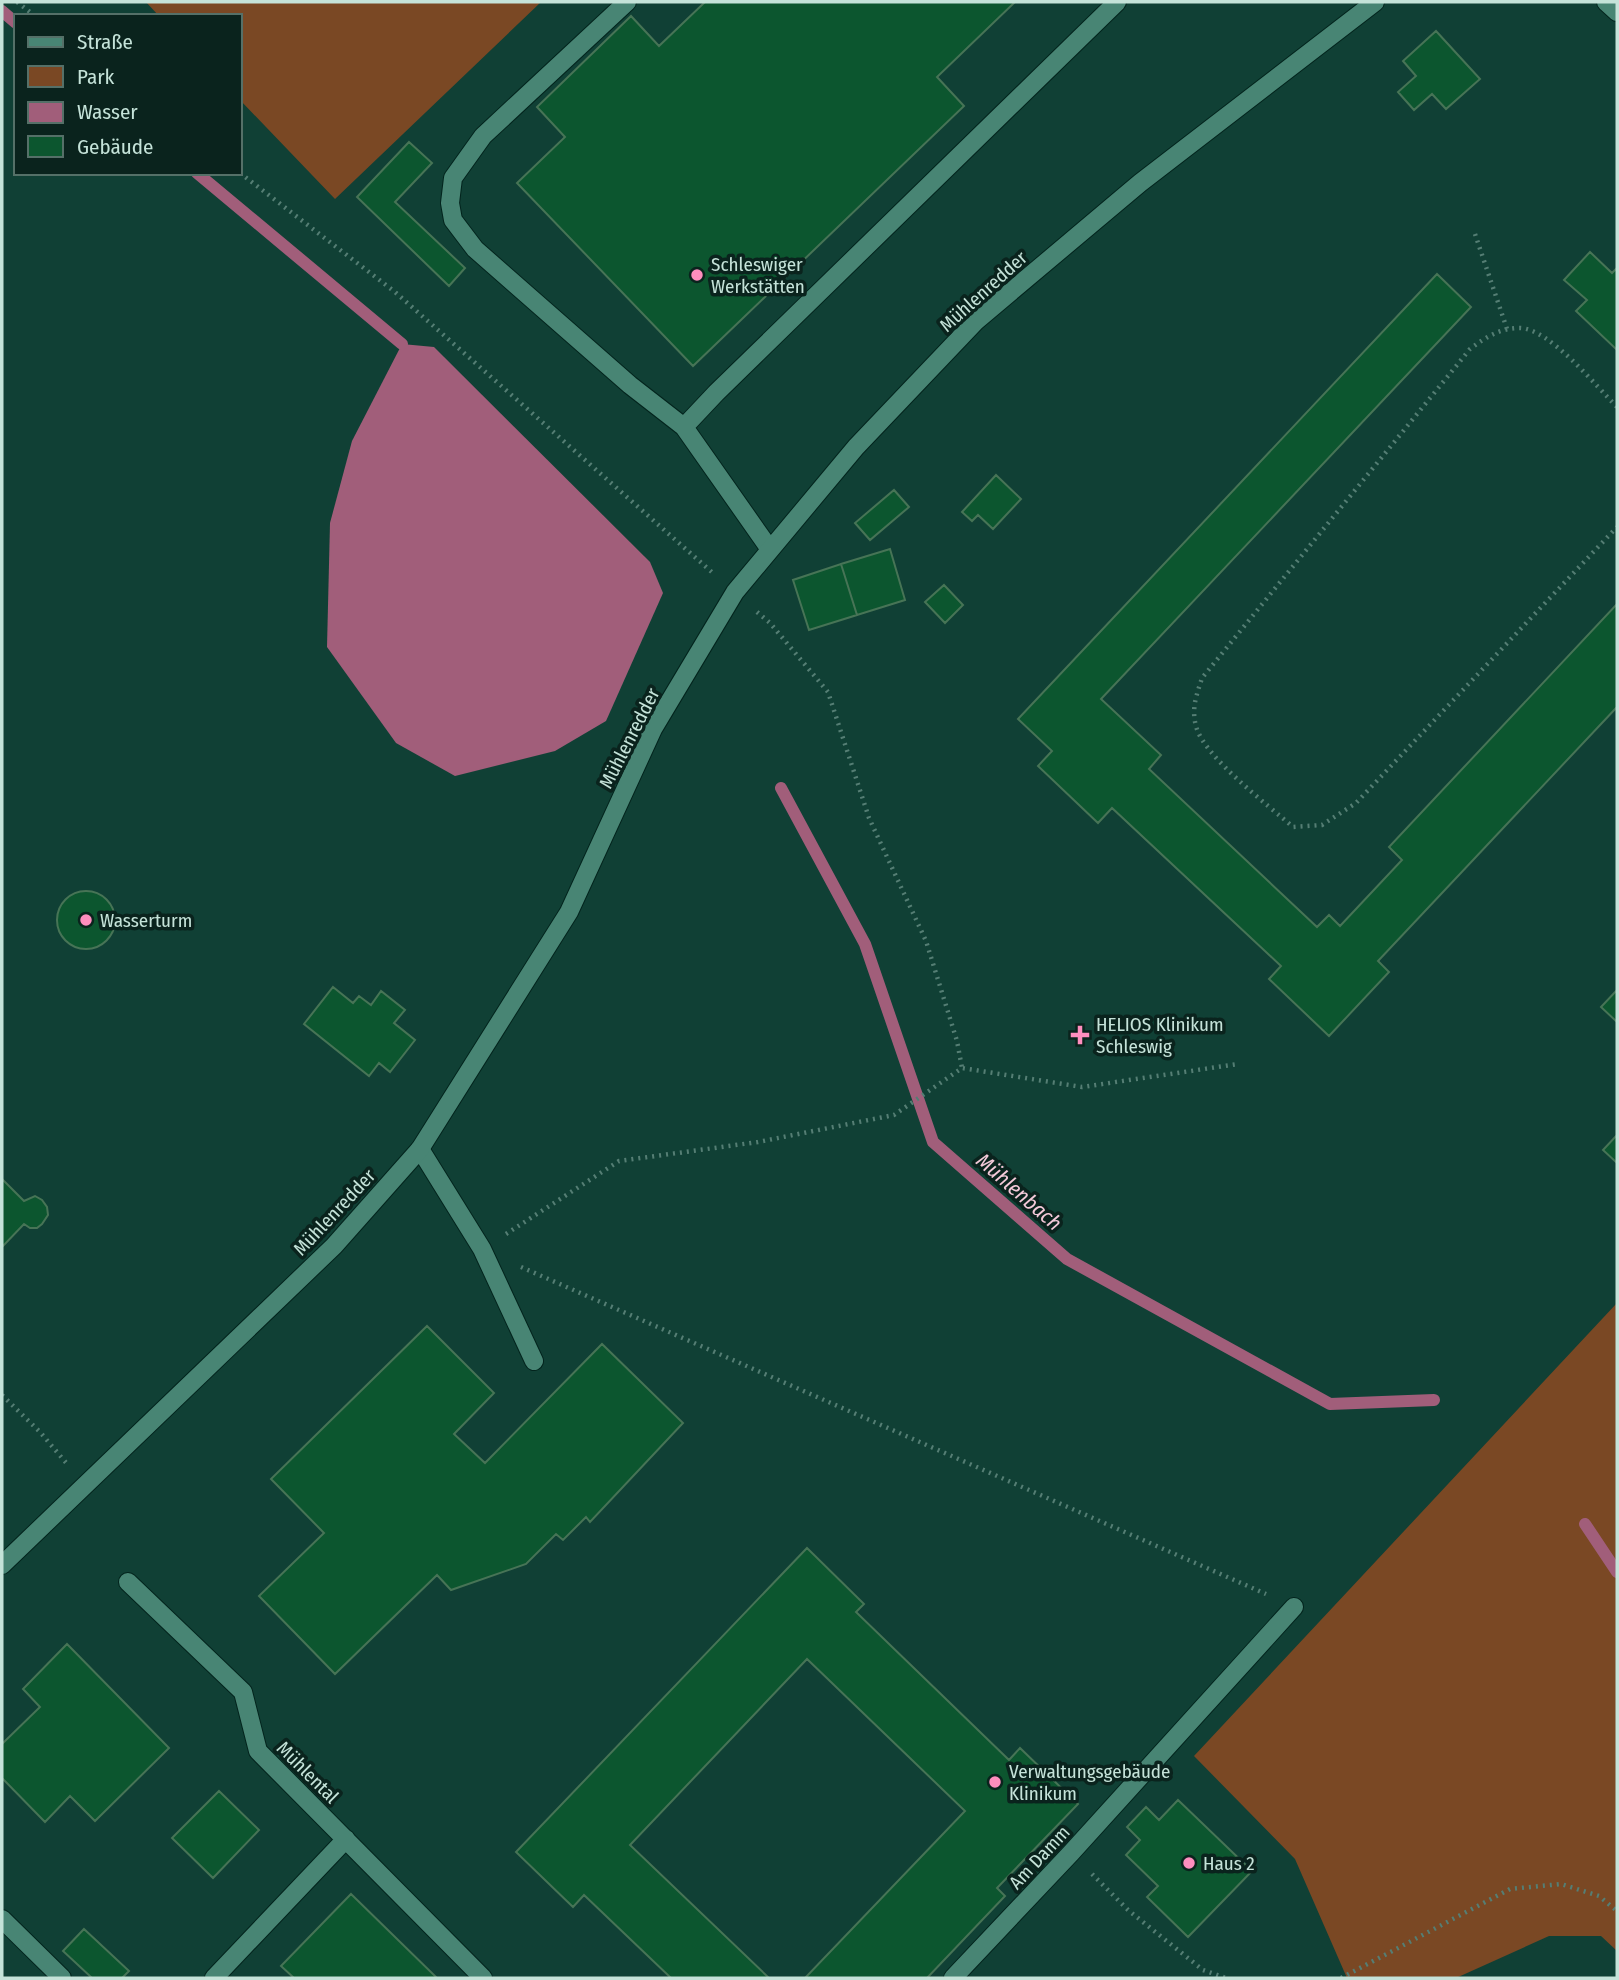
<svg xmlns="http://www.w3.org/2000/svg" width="1619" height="1980" font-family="'Fira Sans Condensed',sans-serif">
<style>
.green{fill:#7a4824}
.water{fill:#a15e7a}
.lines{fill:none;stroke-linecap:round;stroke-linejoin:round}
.stream{stroke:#a15e7a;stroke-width:12}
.building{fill:#0c562f;stroke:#477456;stroke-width:2}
.lane-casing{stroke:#03241d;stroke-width:20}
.street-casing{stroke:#03241d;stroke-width:20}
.secondary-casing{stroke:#03241d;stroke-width:20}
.path{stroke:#557e74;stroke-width:4.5;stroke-dasharray:2 5;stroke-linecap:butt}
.lane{stroke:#488574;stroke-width:18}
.street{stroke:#488574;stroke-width:18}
.secondary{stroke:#488574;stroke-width:18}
.poi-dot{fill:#fe8ebe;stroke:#0a231d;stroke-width:2.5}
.labels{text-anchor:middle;stroke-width:7;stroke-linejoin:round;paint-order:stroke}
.poi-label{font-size:19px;fill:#c5e3d9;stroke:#0a231d;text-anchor:start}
.street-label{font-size:19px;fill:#c5e3d9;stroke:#0a231d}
.water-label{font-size:21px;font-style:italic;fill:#f3cad9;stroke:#0a231d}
</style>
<rect width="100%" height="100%" fill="#104035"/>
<path class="green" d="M146,2h395l-206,197 -95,-99v-84h-81z
M1617,1303v648l-16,-15h-52l-93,42h-109l-52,-119 -101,-103z"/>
<path class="water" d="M402,344l32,3 216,215 13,31 -57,128 -51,30 -100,25 -59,-33 -69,-96 3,-124 22,-82z"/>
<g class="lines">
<path class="stream" d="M2,11l14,12
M197,173l205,171
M781,788l84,156 68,198 134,117 263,145 104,-4
M1585,1524l32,48"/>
</g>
<path class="building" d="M705,2h310l-78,75 27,29 -271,260 -176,-183 48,-46 -28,-30 94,-91 28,30z
M1436,31l44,48 -34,30 -14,-15 -18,16 -16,-18 18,-16 -13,-15z
M409,142l23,21 -37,39 70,66 -16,18 -92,-89z
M1590,252l22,21 5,-5v82l-41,-39 11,-11 -23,-20z
M1437,274l34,33 -370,392 60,56 -12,14 168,158 12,-12 11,11 62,-66 -13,-13 228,-243v103l-239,254 11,11 -60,64 -60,-57 12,-13 -169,-158 -14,15 -60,-57 14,-15 -34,-32z
M996,475l25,24 -28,30 -15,-14 -6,6 -10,-9z
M894,490l15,17 -39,33 -15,-17z
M890,549l15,51 -48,15 -16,-51z
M841,564l16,51 -48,15 -16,-50z
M944,585l19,20 -18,18 -20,-21z
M57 920a29 29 0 1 1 58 0a29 29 0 1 1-58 0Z
M333,987l20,16 6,-7 12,9 10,-14 24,19 -11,13 21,17 -25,32 -11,-9 -10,13 -65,-52z
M1617,990v32l-16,-15z
M1617,1135v28l-14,-13z
M2,1179l22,22 11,-5 7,4 5,7 1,8 -6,9 -5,4h-7l-6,-4 -22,23z
M427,1326l67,67 -40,41 31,29 117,-119 81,79 -93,99 -4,-5 -23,23 -7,-6 -30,30 -75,26 -14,-15 -102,99 -76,-78 65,-63 -53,-54z
M807,1548l57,56 -8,8 153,148 11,-12 58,56 -81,84 8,8 -78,82h-122l160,-167 -158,-152 -177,186 139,133h-98l-87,-83 -11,12 -57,-55z
M67,1644l102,104 -74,73 -25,-25 -25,26 -43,-44v-34l38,-37 -17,-18z
M219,1791l40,39 -46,48 -41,-40z
M1178,1800l74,71 -64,66 -41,-40 11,-11 -32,-31 14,-15 -13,-13 19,-20 13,13z
M351,1894l86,84h-143l-13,-12z
M84,1929l45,42 -7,7h-30l-29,-27z"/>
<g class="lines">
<defs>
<path id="lane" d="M627,2l-144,134 -30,42 -3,25 3,17 22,29 155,136 54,42
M769,548l-85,-121 32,-34 401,-391
M420,1149l62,100 52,112
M128,1582l115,110 15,59 225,227
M2,1919l60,59
M214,1978l132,-139
M953,1978l118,-125 223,-246"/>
<path id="street" d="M1606,2l11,10"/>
<path id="secondary" d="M2,1565l332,-319 86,-97 149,-237 84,-183 82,-137 121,-145 120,-126 164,-138 235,-181"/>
</defs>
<use href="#lane" class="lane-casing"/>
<use href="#street" class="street-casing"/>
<use href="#secondary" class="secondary-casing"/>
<path class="path" d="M17,2l18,14
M240,173l155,119 319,282
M1475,234l32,95
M1617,407c-21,-21 -67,-78 -97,-79 -20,0 -34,9 -50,21l-268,329c-5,16 -11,30 -6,48 7,30 72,79 97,101l29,-2 34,-22 261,-276
M757,612l13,11 58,69 41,126 57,123 31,100 5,27
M506,1234l113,-73 139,-19 136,-27 68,-47 120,19 156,-23
M521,1267l745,327
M2,1395l38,37 28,33
M1092,1874l36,36 75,60 23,8
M1341,1978l169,-89 51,-5 38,12 18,15"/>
<use href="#lane" class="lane"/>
<use href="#street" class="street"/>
<use href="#secondary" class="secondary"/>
</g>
<g class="poi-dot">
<circle cx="697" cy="275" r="7"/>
<circle cx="86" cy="920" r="7"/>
<path d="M1076.5 1024.5h7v7h7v7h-7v7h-7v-7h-7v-7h7z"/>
<circle cx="995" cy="1782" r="7"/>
<circle cx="1189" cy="1863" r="7"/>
</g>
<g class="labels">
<g class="poi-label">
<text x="711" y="271">Schleswiger<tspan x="711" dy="22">Werkstätten</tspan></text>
<text x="100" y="927">Wasserturm</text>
<text x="1096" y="1031">HELIOS Klinikum<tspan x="1096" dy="22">Schleswig</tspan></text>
<text x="1009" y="1778">Verwaltungsgebäude<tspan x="1009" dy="22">Klinikum</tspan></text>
<text x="1203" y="1870">Haus 2</text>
</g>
<g class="street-label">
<text transform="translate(983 291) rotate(-42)" y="7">Mühlenredder</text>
<text transform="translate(629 738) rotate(-63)" y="7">Mühlenredder</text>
<text transform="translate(334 1212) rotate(-47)" y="7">Mühlenredder</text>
<text transform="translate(308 1772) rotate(45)" y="7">Mühlental</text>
<text transform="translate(1039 1857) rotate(-47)" y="7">Am Damm</text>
</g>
<g class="water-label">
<text transform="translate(1019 1192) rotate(41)" y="7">Mühlenbach</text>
</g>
</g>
<rect width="1619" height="1980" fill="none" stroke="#c5e3d9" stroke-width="7"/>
<rect x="14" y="14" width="228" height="161" fill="#0a231d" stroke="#557068" stroke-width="2"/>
<rect x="28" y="37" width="35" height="10" fill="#488574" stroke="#557068" stroke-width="2"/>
<text x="77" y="49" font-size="21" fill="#c5e3d9">Straße</text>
<rect x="28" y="66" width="35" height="21" fill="#7a4824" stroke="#557068" stroke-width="2"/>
<text x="77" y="84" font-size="21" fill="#c5e3d9">Park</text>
<rect x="28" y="102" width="35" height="21" fill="#a15e7a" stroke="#557068" stroke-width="2"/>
<text x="77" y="119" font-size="21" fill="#c5e3d9">Wasser</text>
<rect x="28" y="136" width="35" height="21" fill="#0c562f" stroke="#557068" stroke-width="2"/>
<text x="77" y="154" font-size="21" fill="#c5e3d9">Gebäude</text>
</svg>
